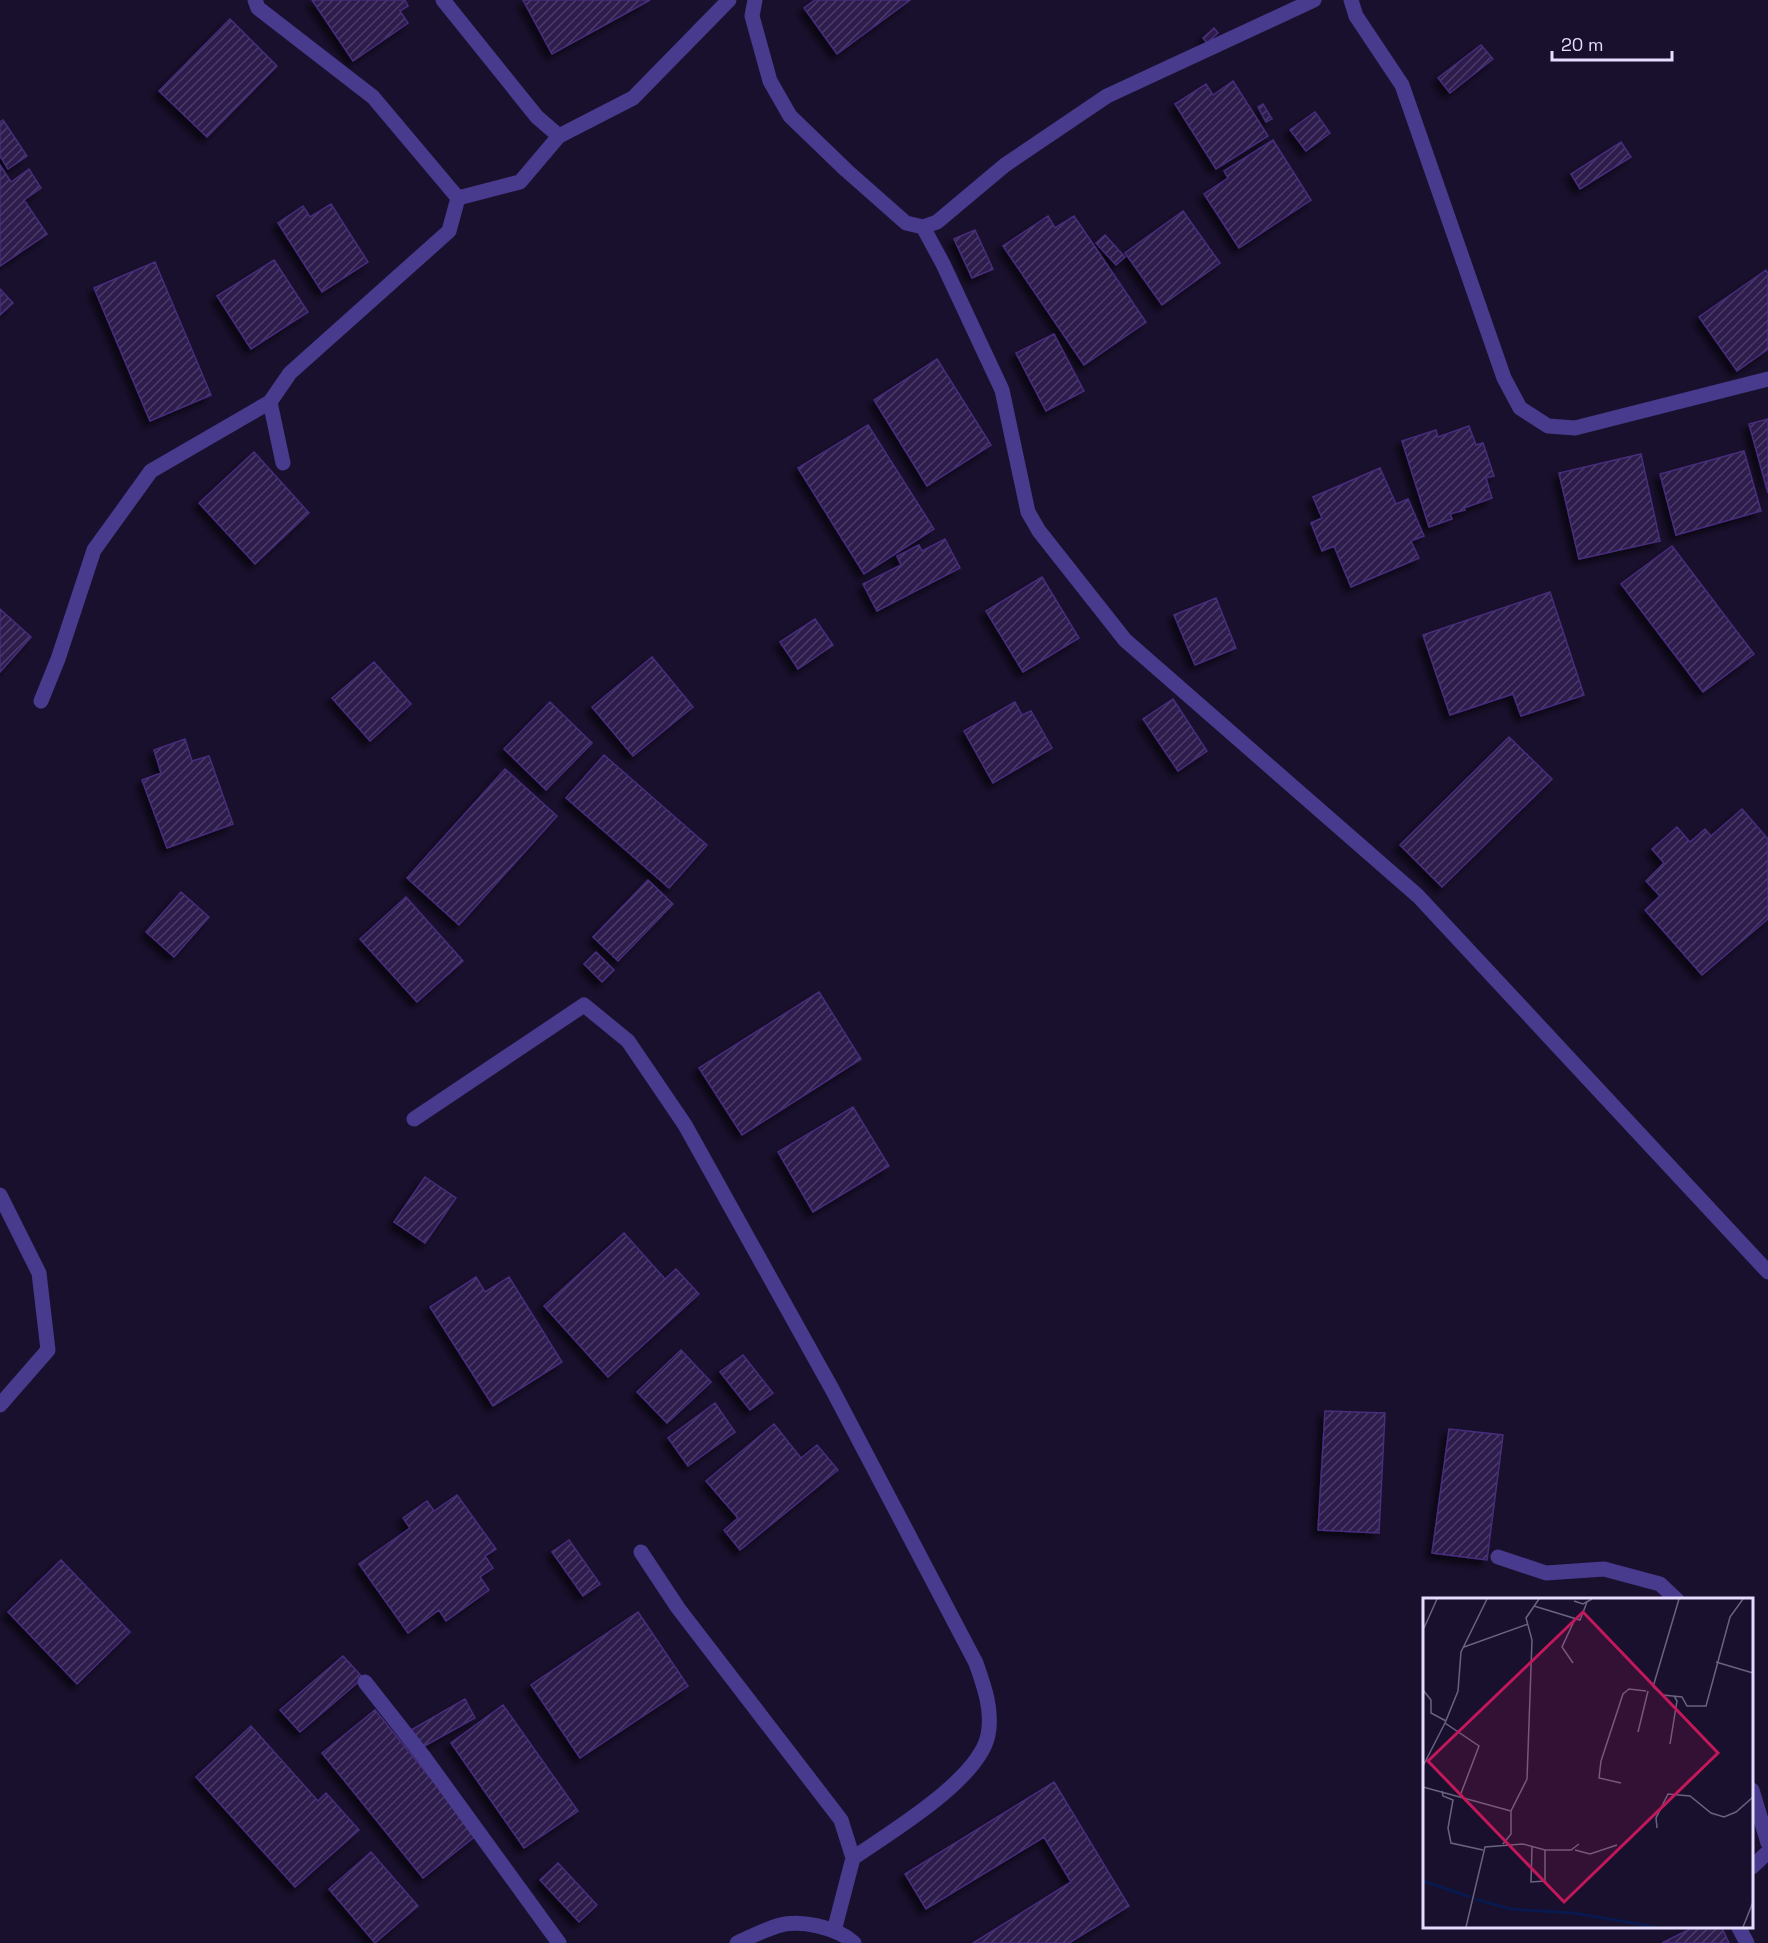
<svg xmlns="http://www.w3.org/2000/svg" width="1768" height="1943" font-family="'Space Grotesk',sans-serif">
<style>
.building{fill:url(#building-hatch);stroke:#472d7b;stroke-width:1.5;filter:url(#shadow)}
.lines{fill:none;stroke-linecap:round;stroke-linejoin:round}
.minor{stroke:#483a8d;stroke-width:15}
.inset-river{fill:none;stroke:#09194d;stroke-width:3}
.inset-road{fill:none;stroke:#6b6281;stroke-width:1.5}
.view{fill:#c2185b;fill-opacity:0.15;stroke:#c2185b;stroke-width:3}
.inset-edge{fill:none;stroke:#e5dcff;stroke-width:3}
</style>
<defs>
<pattern id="building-hatch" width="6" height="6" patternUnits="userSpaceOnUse" patternTransform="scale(1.5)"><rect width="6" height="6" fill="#2d1c4e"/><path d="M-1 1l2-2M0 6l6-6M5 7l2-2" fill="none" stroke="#4b3c69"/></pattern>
<filter id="shadow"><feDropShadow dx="-5.5" dy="5.5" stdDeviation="3" flood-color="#0009"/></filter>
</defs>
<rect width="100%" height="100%" fill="#19102d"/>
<path class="building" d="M312,0h93l3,6 -8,5 8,12 -55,38z
M523,0h127l-98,54z
M815,0h95l-73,54 -33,-46z
M230,19l47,47 -70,71 -48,-46z
M1214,28l4,5 -11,10 -4,-5z
M1481,45l12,14 -43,34 -12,-15z
M1233,81l35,55 -52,33 -41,-65 31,-20 7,11z
M1263,104l9,15 -6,3 -8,-15z
M1315,112l15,21 -24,18 -16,-21z
M3,120l24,36 -19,13 -8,-13v-34z
M1273,140l38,60 -72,48 -35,-54 24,-16 -4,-7z
M1621,142l10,15 -51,32 -9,-15z
M0,165l11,17 18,-13 12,19 -17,12 23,34 -47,32z
M331,204l37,58 -46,30 -44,-69 25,-17 7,11z
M1183,211l37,52 -58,42 -37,-52z
M1048,216l7,12 19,-12 72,106 -62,43 -81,-119z
M975,230l18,39 -21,9 -18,-39z
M1105,235l20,22 -9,8 -20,-22z
M274,260l34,52 -57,37 -34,-53z
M155,262l56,133 -61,26 -56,-133z
M1766,270l2,4v75l-31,22 -38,-54z
M0,289l13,14 -13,12z
M1054,334l30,57 -38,20 -30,-58z
M937,359l54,86 -64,41 -53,-86z
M1768,419v74l-19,-69z
M868,425l66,104 -70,45 -66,-106z
M1469,426l7,19 7,-2 11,33 -8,2 6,20 -28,10 1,2 -15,4 2,5 -23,8 -27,-86 34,-11 2,7z
M1744,451l17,60 -85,24 -16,-61z
M254,452l55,61 -54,51 -56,-61z
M1641,454l19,87 -81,18 -20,-86z
M1380,468l16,36 12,-5 16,37 -13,5 8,17 -68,29 -17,-41 -12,5 -11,-28 11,-5 -9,-21z
M945,539l15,29 -83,43 -14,-27 38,-19 -4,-9 22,-11 3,6z
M1672,546l82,108 -51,38 -82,-108z
M1042,577l37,61 -56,34 -37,-61z
M1550,592l34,103 -63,21 -8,-22 -63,21 -27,-80z
M1216,598l20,50 -41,17 -21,-50z
M0,609l31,28 -31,35z
M815,619l18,26 -35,24 -18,-27z
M652,657l41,50 -60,49 -41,-49z
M374,662l37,42 -41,37 -38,-43z
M1173,699l34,52 -29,20 -35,-52z
M550,702l42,41 -46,47 -42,-41z
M1015,702l7,13 9,-4 21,37 -59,35 -29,-52z
M1509,737l43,42 -110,108 -42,-42z
M185,739l7,22 17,-5 24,68 -66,24 -25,-68 19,-7 -7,-23z
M604,755l103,90 -38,43 -103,-90z
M505,769l52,47 -98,109 -52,-47z
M1742,809l26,30v80l-66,56 -57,-65 15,-14 -14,-15 18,-18 -12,-14 25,-22 13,15 15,-13 6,7z
M648,880l25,24 -55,57 -25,-24z
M181,892l28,25 -35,40 -28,-25z
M406,897l57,64 -46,41 -57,-63z
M596,952l18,18 -12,12 -18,-18z
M819,992l42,67 -119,76 -43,-67z
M853,1107l36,59 -76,46 -35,-60z
M425,1177l31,21 -31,45 -31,-21z
M624,1233l41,46 11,-10 23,25 -91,83 -64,-71z
M476,1277l9,15 24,-15 53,85 -69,44 -63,-99z
M681,1350l30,32 -44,41 -30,-31z
M743,1355l30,38 -23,17 -30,-38z
M715,1403l20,29 -47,34 -20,-28z
M1325,1411l60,2 -6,120 -61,-3z
M774,1424l27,34 16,-13 21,25 -98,80 -16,-20 14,-12 -32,-37z
M1449,1429l54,6 -16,125 -55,-7z
M457,1495l39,54 -11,7 8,12 -13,9 9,13 -43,31 -7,-11 -31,23 -49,-69 51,-36 -7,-10 24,-17 7,10z
M569,1540l31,44 -17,12 -31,-44z
M61,1560l69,72 -53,52 -69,-72z
M638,1612l50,74 -108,72 -49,-73z
M343,1656l20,22 -63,54 -20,-22z
M465,1699l10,19 -54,30 -10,-18z
M503,1705l75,106 -54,37 -73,-105z
M375,1710l102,125 -54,43 -101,-125z
M251,1726l67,75 8,-8 33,37 -64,57 -99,-110z
M1054,1782l75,124 -60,37h-96l98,-61 -27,-45 -118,72 -21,-35z
M371,1852l47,54 -43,37 -46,-54z
M558,1863l39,42 -18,17 -39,-42z
M1696,1926h25l8,17h-67z"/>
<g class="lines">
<path class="minor" d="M255,0l3,8 115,89 85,101
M443,0l94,117 22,19
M755,0l-3,16 18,65 20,35 56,54 60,53 17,4 14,-5 68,-57 102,-69 207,-96
M1351,0l5,16 46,69 102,293 16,30 28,18 27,2 193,-49
M458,198l62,-16 39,-46 74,-38 96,-98
M923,227l20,37 59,126 26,122 11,19 86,109 293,256 350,376
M283,463l-13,-61 20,-29 159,-142 9,-33
M41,701l17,-42 36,-109 57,-79 119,-69
M414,1119l170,-114 44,36 57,84 147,264 144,274c8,23 17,47 12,72 -9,45 -99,98 -135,123
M0,1195l39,78 9,77 -48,55
M641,1552l37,56 163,212 12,38 -19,73
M1498,1557l48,16 58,-4 56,15 17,16
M365,1682l59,75 135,186
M1752,1790l16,53
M1752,1867l16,-15
M1738,1926l9,17
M737,1943c13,-6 27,-13 40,-17 22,-7 60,1 77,17"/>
</g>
<g transform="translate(1423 1598)">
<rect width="330" height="330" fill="#19102d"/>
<path class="inset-river" d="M0,283l47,16M52,301l35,10 63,4 83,14"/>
<path class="inset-road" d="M151,3l9,3 9,-5M111,8l46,14 7,-18M1,30l13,-29M41,49l64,-23M293,64l37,11M150,65l-11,-16 13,-28M230,89l10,8 19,2 5,9h19l24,-89 13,-18M230,89l26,-88M0,92l8,10v13l15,8M215,134l10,-41M247,146l7,-43 -3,-5M0,168l22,-43M198,185l-22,-5 2,-17 22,-67 6,-5 17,2M0,189l88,24M19,193l1,5 10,4 -5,28 3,15 32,7M37,198l19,-50 -34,-23 13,-32 3,-39 26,-53M234,230l-1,-10 12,-24 22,2 21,17 13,4 12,-5 17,-15M80,246l8,-10v-23l16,-32 5,-139 -6,-22 13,-19M109,249l-1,35 14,-1v-31M152,252l15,4 27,-9M43,329l19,-80 38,-3 22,6h26l8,-6M320,329l10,-25"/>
<path class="view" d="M160,14l135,141 -154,149 -136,-141z"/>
<rect width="330" height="330" class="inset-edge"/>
</g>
<path d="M1552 51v9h120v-9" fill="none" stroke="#e5dcff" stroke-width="3"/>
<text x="1561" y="51" font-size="18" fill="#e5dcff" stroke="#19102d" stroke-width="4.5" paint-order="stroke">20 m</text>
</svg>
